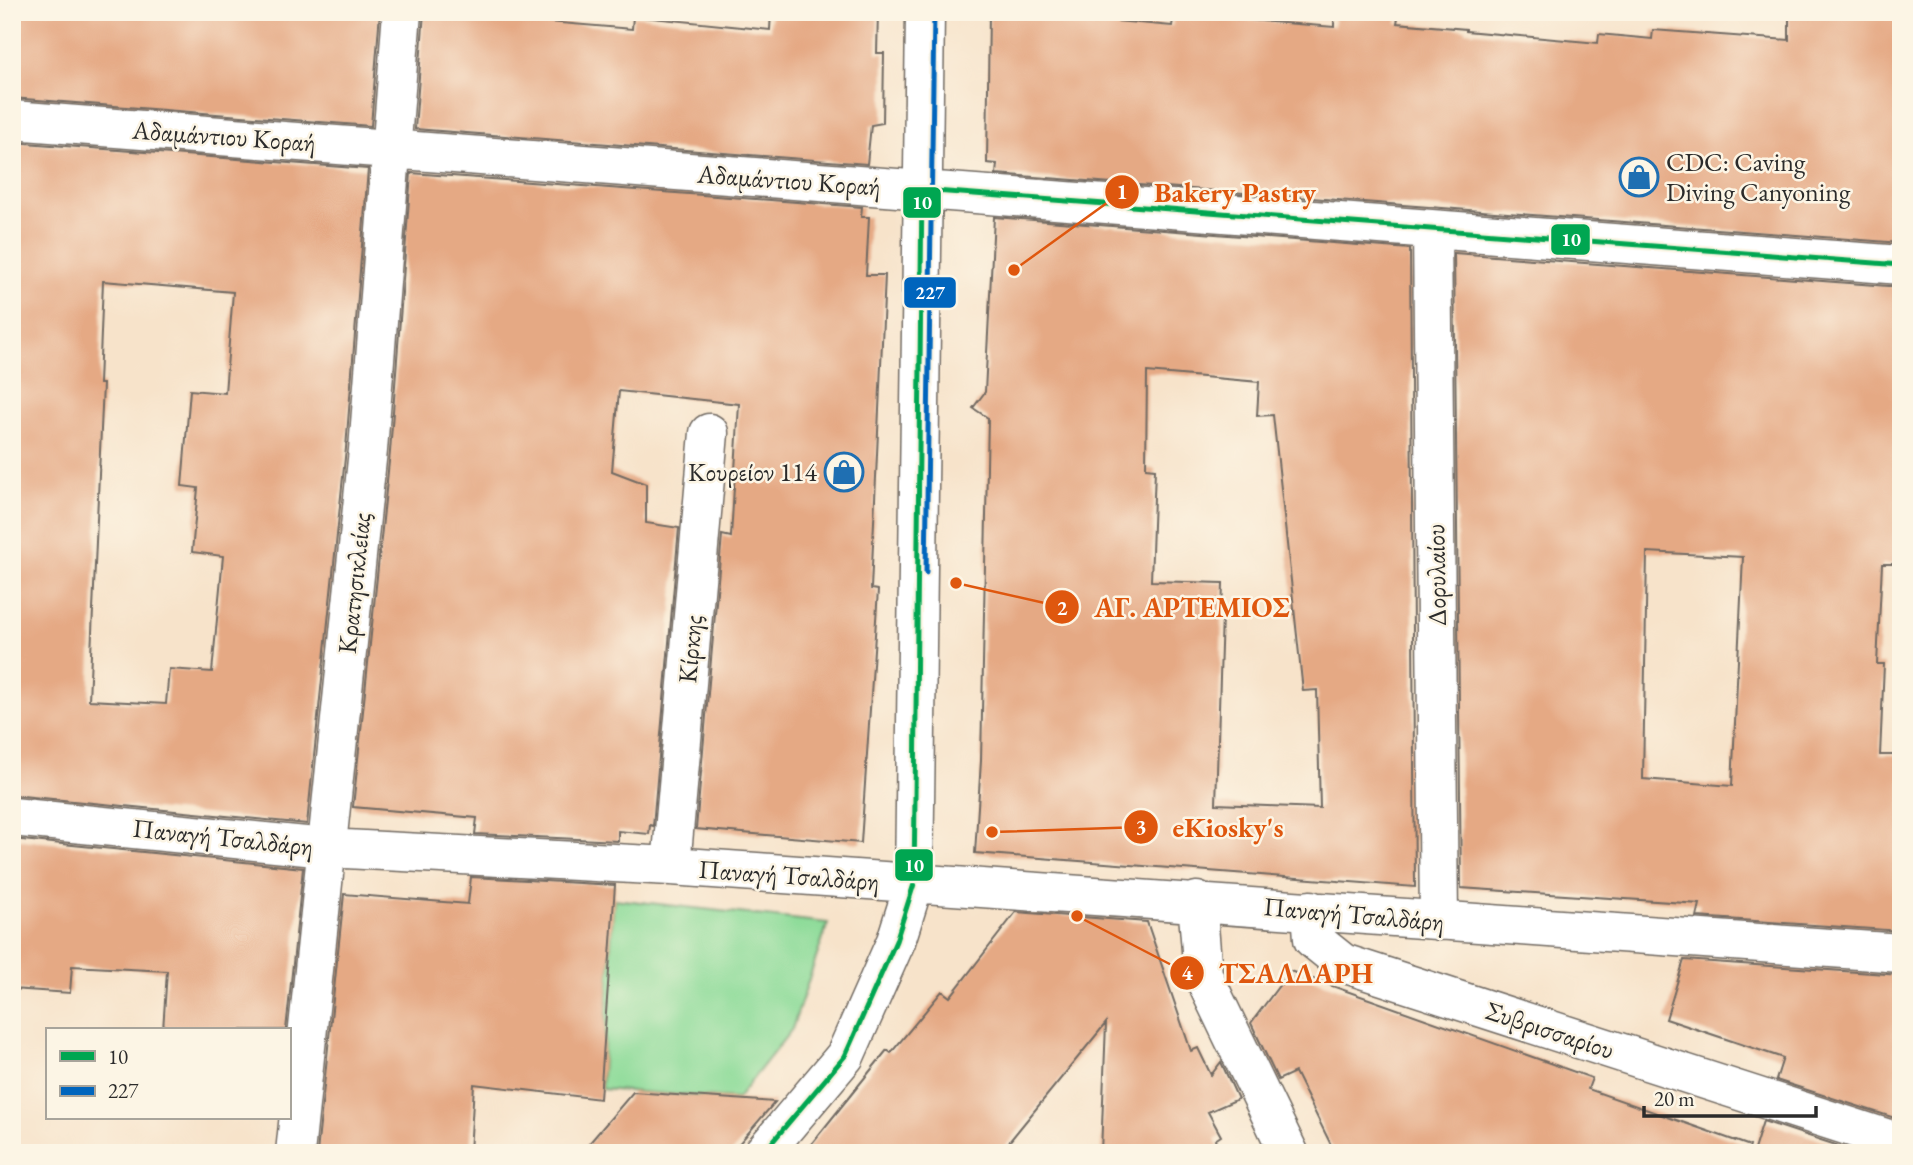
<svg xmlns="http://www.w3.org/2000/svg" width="1913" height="1165" font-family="'EB Garamond',serif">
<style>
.green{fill:#8ddb99;stroke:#5c8362;stroke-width:2}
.building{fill:#e5a984;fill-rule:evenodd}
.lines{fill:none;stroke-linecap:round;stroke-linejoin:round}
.minor-casing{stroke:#726b63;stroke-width:41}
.minor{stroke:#fff;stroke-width:38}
.bus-1-casing{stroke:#fcf5e5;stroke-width:10}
.bus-2-casing{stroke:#fcf5e5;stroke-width:10}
.bus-1{stroke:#00a651;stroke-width:5}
.bus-2{stroke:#0065bd;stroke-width:5}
.labels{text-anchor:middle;stroke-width:5;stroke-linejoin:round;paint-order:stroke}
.street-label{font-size:26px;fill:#2b2b2b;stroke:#fcf5e5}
.poi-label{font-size:26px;fill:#2b2b2b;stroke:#fcf5e5;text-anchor:start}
.leader{fill:none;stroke:#df570e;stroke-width:2.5}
.callout-dot{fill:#df570e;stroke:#fcf5e5;stroke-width:2.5}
.mark-label{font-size:21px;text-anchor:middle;font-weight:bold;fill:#fff}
.callout-label{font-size:28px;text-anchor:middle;font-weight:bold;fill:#df570e;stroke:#fcf5e5;stroke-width:5;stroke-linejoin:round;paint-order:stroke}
.line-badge{stroke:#fcf5e5;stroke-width:2.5}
.badge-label{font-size:19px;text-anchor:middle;font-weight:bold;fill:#fff}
</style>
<rect width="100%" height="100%" fill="#fcf5e5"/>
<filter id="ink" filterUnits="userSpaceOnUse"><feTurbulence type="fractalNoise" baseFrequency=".0143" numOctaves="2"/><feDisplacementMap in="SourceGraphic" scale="14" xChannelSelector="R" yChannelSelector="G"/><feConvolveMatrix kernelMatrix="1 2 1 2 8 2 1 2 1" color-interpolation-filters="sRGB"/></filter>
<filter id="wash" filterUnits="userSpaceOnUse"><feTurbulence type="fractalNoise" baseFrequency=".00686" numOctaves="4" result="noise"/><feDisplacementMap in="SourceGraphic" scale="28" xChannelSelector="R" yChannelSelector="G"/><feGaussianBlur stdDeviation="1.57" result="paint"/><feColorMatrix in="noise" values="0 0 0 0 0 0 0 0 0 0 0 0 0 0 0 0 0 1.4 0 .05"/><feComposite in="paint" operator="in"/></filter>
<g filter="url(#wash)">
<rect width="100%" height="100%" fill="#f7e3ca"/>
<path class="green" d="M614,899l214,24 -36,106 -55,70 -136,-10z"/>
<g id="blocks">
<path class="building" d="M12,12h368l-9,114 -359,-28z
M424,12h65v5l143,12 1,-13 137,14 1,-18h107l-1,41h7l-1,70 -12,2 -4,39 -452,-35z
M989,12h81l1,5 101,9 2,-12 160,13v-15l64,6 -1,5 69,6v2l132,12 1,-9 53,5 1,-9 136,10v-25l112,-3v231l-905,-69 1,-10 -10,-1z
M12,142l356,27 -22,279 -39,376 -295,-29zM103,281l130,11 -8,101 -35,-3 -8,96 16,2 -6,64 31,4 -11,116 -43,-3 -3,35 -77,-4 14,-316h-4z
M411,173l451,34 -1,10h8l-3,58h19l-14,314 7,1 -17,253 -165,-14 26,-294 9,2 8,-133 -120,-13 -7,80 34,13v39l33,5 -26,298 -3,-1 -1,9 -31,-3v10l-143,-7 2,-16 -124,-11 37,-355z
M994,217l416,32 5,638 -440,-34 6,-92 7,-343 -15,-10 12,-16zM1147,372l112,10 -2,34 16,-1 30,276 14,-1 3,118 -104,-4 7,-221 -72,-2 4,-112 -9,-1z
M1454,253l447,34v277h-19l-5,100h7l-4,91h21v176l-204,-14 3,-13 -239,-16zM1647,552l96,5 -11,229 -89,-7z
M12,839l291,29 -17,162h-123l4,-59 -95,-5 -2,27 -58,-4z
M471,877l144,8 -15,214 -126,-15 -4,69h-153l27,-259 124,10z
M1016,912l131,10 44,129 7,-3 13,27 10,-13 17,37 -30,13 13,24 -6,4 6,13h-120l5,-130 -106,130h-196l83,-103 4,3 51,-62 8,6z
M1684,960l217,15v145l-125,-40 7,-22 -117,-39z
M1290,971l302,107 -4,11 162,57 -2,7h-413l-40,-81 -17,8 -27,-57z
M633,1092l142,10 -44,51h-150z
M1763,1121l97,32h-107z"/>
</g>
</g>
<g filter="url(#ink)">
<use href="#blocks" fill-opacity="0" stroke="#726b63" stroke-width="2"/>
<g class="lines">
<defs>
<path id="minor" d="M12,120l1889,145
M1432,229l7,692
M12,817l314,31 345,18 1230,87
M671,866l38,-433
M1197,901l6,74 86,178
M1311,910l2,29 30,24 558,180
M295,1153l73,-703 34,-438
M763,1153l82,-97 51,-115 18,-57 11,-872"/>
</defs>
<use href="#minor" class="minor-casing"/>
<use href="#minor" class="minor"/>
<defs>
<path id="bus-1" d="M763,1153l82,-97 51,-115 18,-57 8,-694 979,75"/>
<path id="bus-2" d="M926,573l8,-561"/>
</defs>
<use href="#bus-1" class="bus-1-casing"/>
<use href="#bus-2" class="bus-2-casing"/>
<use href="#bus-1" class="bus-1"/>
<use href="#bus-2" class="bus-2"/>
</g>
</g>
<defs>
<symbol id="shop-ring" viewBox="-11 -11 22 22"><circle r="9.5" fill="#fcf5e5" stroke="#1f6fb2" stroke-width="1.5"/><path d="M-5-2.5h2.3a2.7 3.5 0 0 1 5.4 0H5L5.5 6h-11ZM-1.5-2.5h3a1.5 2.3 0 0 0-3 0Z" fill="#1f6fb2"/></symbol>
</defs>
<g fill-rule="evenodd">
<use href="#shop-ring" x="1617" y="155" width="44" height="44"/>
<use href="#shop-ring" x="822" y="450" width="44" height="44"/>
</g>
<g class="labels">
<g class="street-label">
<text transform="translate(224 136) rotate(4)" y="9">Αδαμάντιου Κοραή</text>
<text transform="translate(789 180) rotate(4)" y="9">Αδαμάντιου Κοραή</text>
<text transform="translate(1436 575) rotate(-91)" y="9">Δορυλαίου</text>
<text transform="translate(354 583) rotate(-84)" y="9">Κρατησικλείας</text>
<text transform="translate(690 649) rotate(-85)" y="9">Κίρκης</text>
<text transform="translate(223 837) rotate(6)" y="9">Παναγή Τσαλδάρη</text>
<text transform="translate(789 875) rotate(4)" y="9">Παναγή Τσαλδάρη</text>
<text transform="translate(1354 914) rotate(5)" y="9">Παναγή Τσαλδάρη</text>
<text transform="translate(1550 1030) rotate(18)" y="9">Συβρισσαρίου</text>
</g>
<g class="poi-label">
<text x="1666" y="171">CDC: Caving<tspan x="1666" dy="30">Diving Canyoning</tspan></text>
<text x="817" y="481" text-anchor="end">Κουρείον 114</text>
</g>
</g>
<path class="leader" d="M1014 270L1122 192M956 583L1062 607M992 832L1141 827M1077 916L1187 973"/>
<g class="callout-dot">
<circle cx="1014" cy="270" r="7"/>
<circle cx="956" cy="583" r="7"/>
<circle cx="992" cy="832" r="7"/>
<circle cx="1077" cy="916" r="7"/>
<circle cx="1122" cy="192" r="18"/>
<circle cx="1062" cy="607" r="18"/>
<circle cx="1141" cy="827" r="18"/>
<circle cx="1187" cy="973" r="18"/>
</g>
<g class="mark-label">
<text x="1122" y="199">1</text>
<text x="1062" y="615">2</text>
<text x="1141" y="834">3</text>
<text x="1187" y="980">4</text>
</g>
<g class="callout-label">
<text x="1235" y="202">Bakery Pastry</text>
<text x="1192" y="617">ΑΓ. ΑΡΤΕΜΙΟΣ</text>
<text x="1228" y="837">eKiosky's</text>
<text x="1296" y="983">ΤΣΑΛΔΑΡΗ</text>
</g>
<g class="line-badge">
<rect x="902" y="186" width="40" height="33" rx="7" fill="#00a651"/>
<rect x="1550" y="223" width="41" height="33" rx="7" fill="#00a651"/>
<rect x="903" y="276" width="54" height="33" rx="7" fill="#0065bd"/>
<rect x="894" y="848" width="40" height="34" rx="7" fill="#00a651"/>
</g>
<g class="badge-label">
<text x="922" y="209">10</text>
<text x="1571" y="246">10</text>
<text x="930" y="299">227</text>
<text x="914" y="872">10</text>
</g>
<rect width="1913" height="1165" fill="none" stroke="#fcf5e5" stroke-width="42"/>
<rect x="46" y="1028" width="245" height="91" fill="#fcf5e5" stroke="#a8a49b" stroke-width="2"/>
<rect x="60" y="1051" width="35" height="10" fill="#00a651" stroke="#a8a49b" stroke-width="2"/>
<text x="108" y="1064" font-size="21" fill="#2b2b2b">10</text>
<rect x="60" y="1086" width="35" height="10" fill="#0065bd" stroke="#a8a49b" stroke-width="2"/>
<text x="108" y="1098" font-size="21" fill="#2b2b2b">227</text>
<path d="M1644 1106v10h172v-10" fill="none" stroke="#2b2b2b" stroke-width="3.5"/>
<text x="1654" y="1106" font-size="21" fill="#2b2b2b" stroke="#fcf5e5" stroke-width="5" paint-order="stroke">20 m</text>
</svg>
